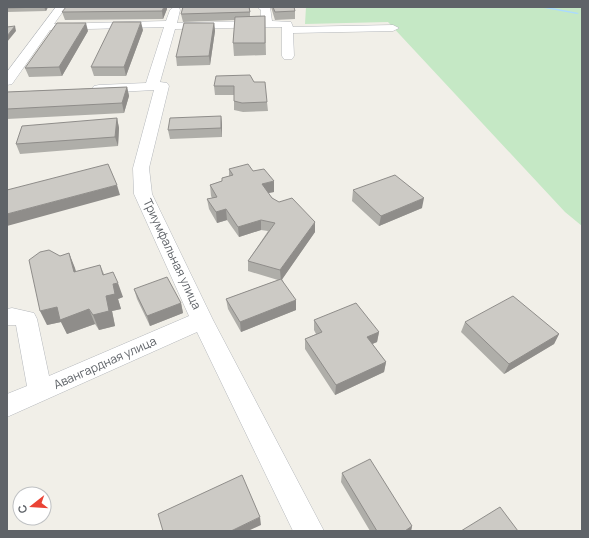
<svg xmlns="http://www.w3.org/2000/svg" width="589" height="538" font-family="Manrope,sans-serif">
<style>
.green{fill:#c5e8c5}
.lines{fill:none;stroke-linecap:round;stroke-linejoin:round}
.stream{fill:#aadaff;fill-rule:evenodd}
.minor-casing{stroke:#b5b8bc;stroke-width:1}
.minor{fill:#fff;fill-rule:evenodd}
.wall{fill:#afaea9}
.shaded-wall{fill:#8f8d8a}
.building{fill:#cccac5;stroke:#8f8d8a}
.labels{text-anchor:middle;stroke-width:3;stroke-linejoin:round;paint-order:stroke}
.street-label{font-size:12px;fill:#5f6368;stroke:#fff}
</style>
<rect width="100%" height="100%" fill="#f1efe8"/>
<path class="green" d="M306,7h276v219l-17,-14 -177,-190 -83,2z"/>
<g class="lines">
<path class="stream" d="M539,7h8l32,6 -2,1z"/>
<defs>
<path id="minor" d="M56,7h10l-12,17 112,-3 4,-11 4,-3 5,1 1,2 -3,13 84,-2v-11l-4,-3h13l2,14 19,1 2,5 100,-2 6,3 -6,3 -100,2 1,23 -2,3h-8l-2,-3v-29l-107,2 -15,53 7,1 2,3 -20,82 3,26 61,126 111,211h-31l-96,-199 -190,85v-23l20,-8 -11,-61h-9v-16l5,-1 22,5 3,6 12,57 140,-60 -55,-122 -1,-26 21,-78 -55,3 -5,-1 -2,-3 2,-3 5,-1 47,-2 18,-56 -114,3 -38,54 -5,1v-13z"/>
</defs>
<use href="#minor" class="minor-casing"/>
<use href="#minor" class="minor"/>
</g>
<path class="wall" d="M7,7h41l-2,4 -39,1z
M250,7v9h15l1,39 -32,1 -1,-13 2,-23 -52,2 -2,-8z
M271,7h23l1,4v8l-20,1z
M167,9l-4,10 -98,1 -3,-8z
M214,23l1,8 -5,34 -33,1 -1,-9z
M143,30l-17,46h-32l-3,-9z
M88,31l-26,45 -33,1 -4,-9z
M254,82l13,20 1,9 -25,1 -9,-2v-15h-19l-1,-9z
M127,87l2,9 -5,17 -117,6v-27z
M221,116l1,9v12l-52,2 -2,-9z
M117,118l2,10 -1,18 -98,8 -4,-10z
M229,169l24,2 21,21 -6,1 4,5 43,34 -33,47 14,31 -55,22 -13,-23 -2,-10 52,-19 -30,-9v-10l20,-30 -7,-1 -22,7 -12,-17 -10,3 -8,-14 -2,-10 5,-1 -1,-2 -1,-11 12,-4v-3l7,-2z
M353,190l69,18 -43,18 -27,-25z
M69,253l7,19 24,-7 4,9 19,23 -5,2 3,10 -9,2 3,15 -16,4 -4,-6 -28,10 -6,-12 -14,3 13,-69z
M134,289l47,14 2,10 -33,13 -13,-27z
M314,320l65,12 -2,10 -5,2 14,18 -2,10 -49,23 -30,-46v-10l11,-5 -2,-4z
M465,322l94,12 -5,10 -50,30 -43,-42z
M342,473l70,53 -1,5h-41l-29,-49z"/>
<path class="shaded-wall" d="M44,7h4l-2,4z
M164,7h3v2l-4,10 -1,-8z
M141,22l2,8 -17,46 -2,-9z
M86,23l2,8 -26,45 -3,-9z
M214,23l1,8 -5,34 -1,-9z
M15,26l1,5 -9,11v-6z
M127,87l2,9 -5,17 -2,-10z
M221,116l1,9v12l-1,-9z
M117,118l2,10 -1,18 -3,-9z
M274,181v11l-11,2 -1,-10z
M117,185l3,10 -113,31v-12z
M424,198l-2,10 -43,18 2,-10z
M226,209l1,11 -10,3 -1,-11z
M261,220v10l-22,7 -1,-10z
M315,222v10l-34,49 -1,-11z
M69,253l6,15 5,19 -6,-15z
M118,283l5,14 -5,2 3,10 -9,2 3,15 -16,4 -6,-15 13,-19 7,-12z
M296,300v10l-55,22 -1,-10z
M181,303l2,10 -33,13 -3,-10z
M57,307l32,2 6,15 -28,10 -6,-12 -14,3 -7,-14z
M379,332l-2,10 -12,5 2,-10z
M559,334l-5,10 -50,30 5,-10z
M386,362l-2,10 -49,23 1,-10z
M260,517l1,8 -13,6h-17z
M412,526l-1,5h-6z"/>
<path class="building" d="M7,7h37l-37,1z
M66,7h98l-2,4 -100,1z
M183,7h66l1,5 -69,2z
M273,7h21l1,4 -20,1z
M265,16v27h-32l2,-26z
M113,22h28l-17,45h-33z
M57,23h29l-27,44 -34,1z
M184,23h30l-5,33 -33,1z
M15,26l-8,10v-9z
M250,75l4,7h11l2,20 -25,1 -8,-2v-15h-20l2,-10z
M127,87l-5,16 -115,6v-17z
M221,116v12l-53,2 2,-12z
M117,118l-2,19 -99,7 6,-18z
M108,164l9,21 -110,29v-24z
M248,164l5,7 11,-2 10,12 -12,3 10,14 7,4 13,-4 23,24 -35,48 -32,-9 27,-38 -14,-3 -23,7 -12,-18 -10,3 -9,-13 10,-2 -7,-12 12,-4v-3l11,-3 -4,-6z
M395,175l29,23 -43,18 -28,-26z
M49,250l11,6 9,-3 5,19 26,-7 3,10 10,-3 5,11 -5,1 2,10 -9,2 3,15 -16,4 -4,-6 -29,11 -3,-13 -17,4 -11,-51 11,-8z
M167,277l14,26 -34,13 -13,-27z
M281,279l15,21 -56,22 -14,-23z
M513,296l46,38 -50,30 -44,-42z
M356,303l23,29 -12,5 19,25 -50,23 -31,-46 17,-7 -8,-12z
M370,459l42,67 -7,5h-28l-35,-58z
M242,475l18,42 -29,14h-68l-5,-17z
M500,507l18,24h-57z"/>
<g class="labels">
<g class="street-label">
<text transform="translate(172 254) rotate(65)" y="4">Триумфальная улица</text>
<text transform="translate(105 363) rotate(-24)" y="4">Авангардная улица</text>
</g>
</g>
<rect width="589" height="538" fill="none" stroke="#5f6368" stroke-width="16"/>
<g transform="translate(32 506) rotate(253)"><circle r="19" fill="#ffffff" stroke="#bfc1c3"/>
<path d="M0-3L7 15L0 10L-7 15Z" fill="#ea4335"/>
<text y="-6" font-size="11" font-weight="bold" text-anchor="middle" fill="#5f6368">С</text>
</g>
</svg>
